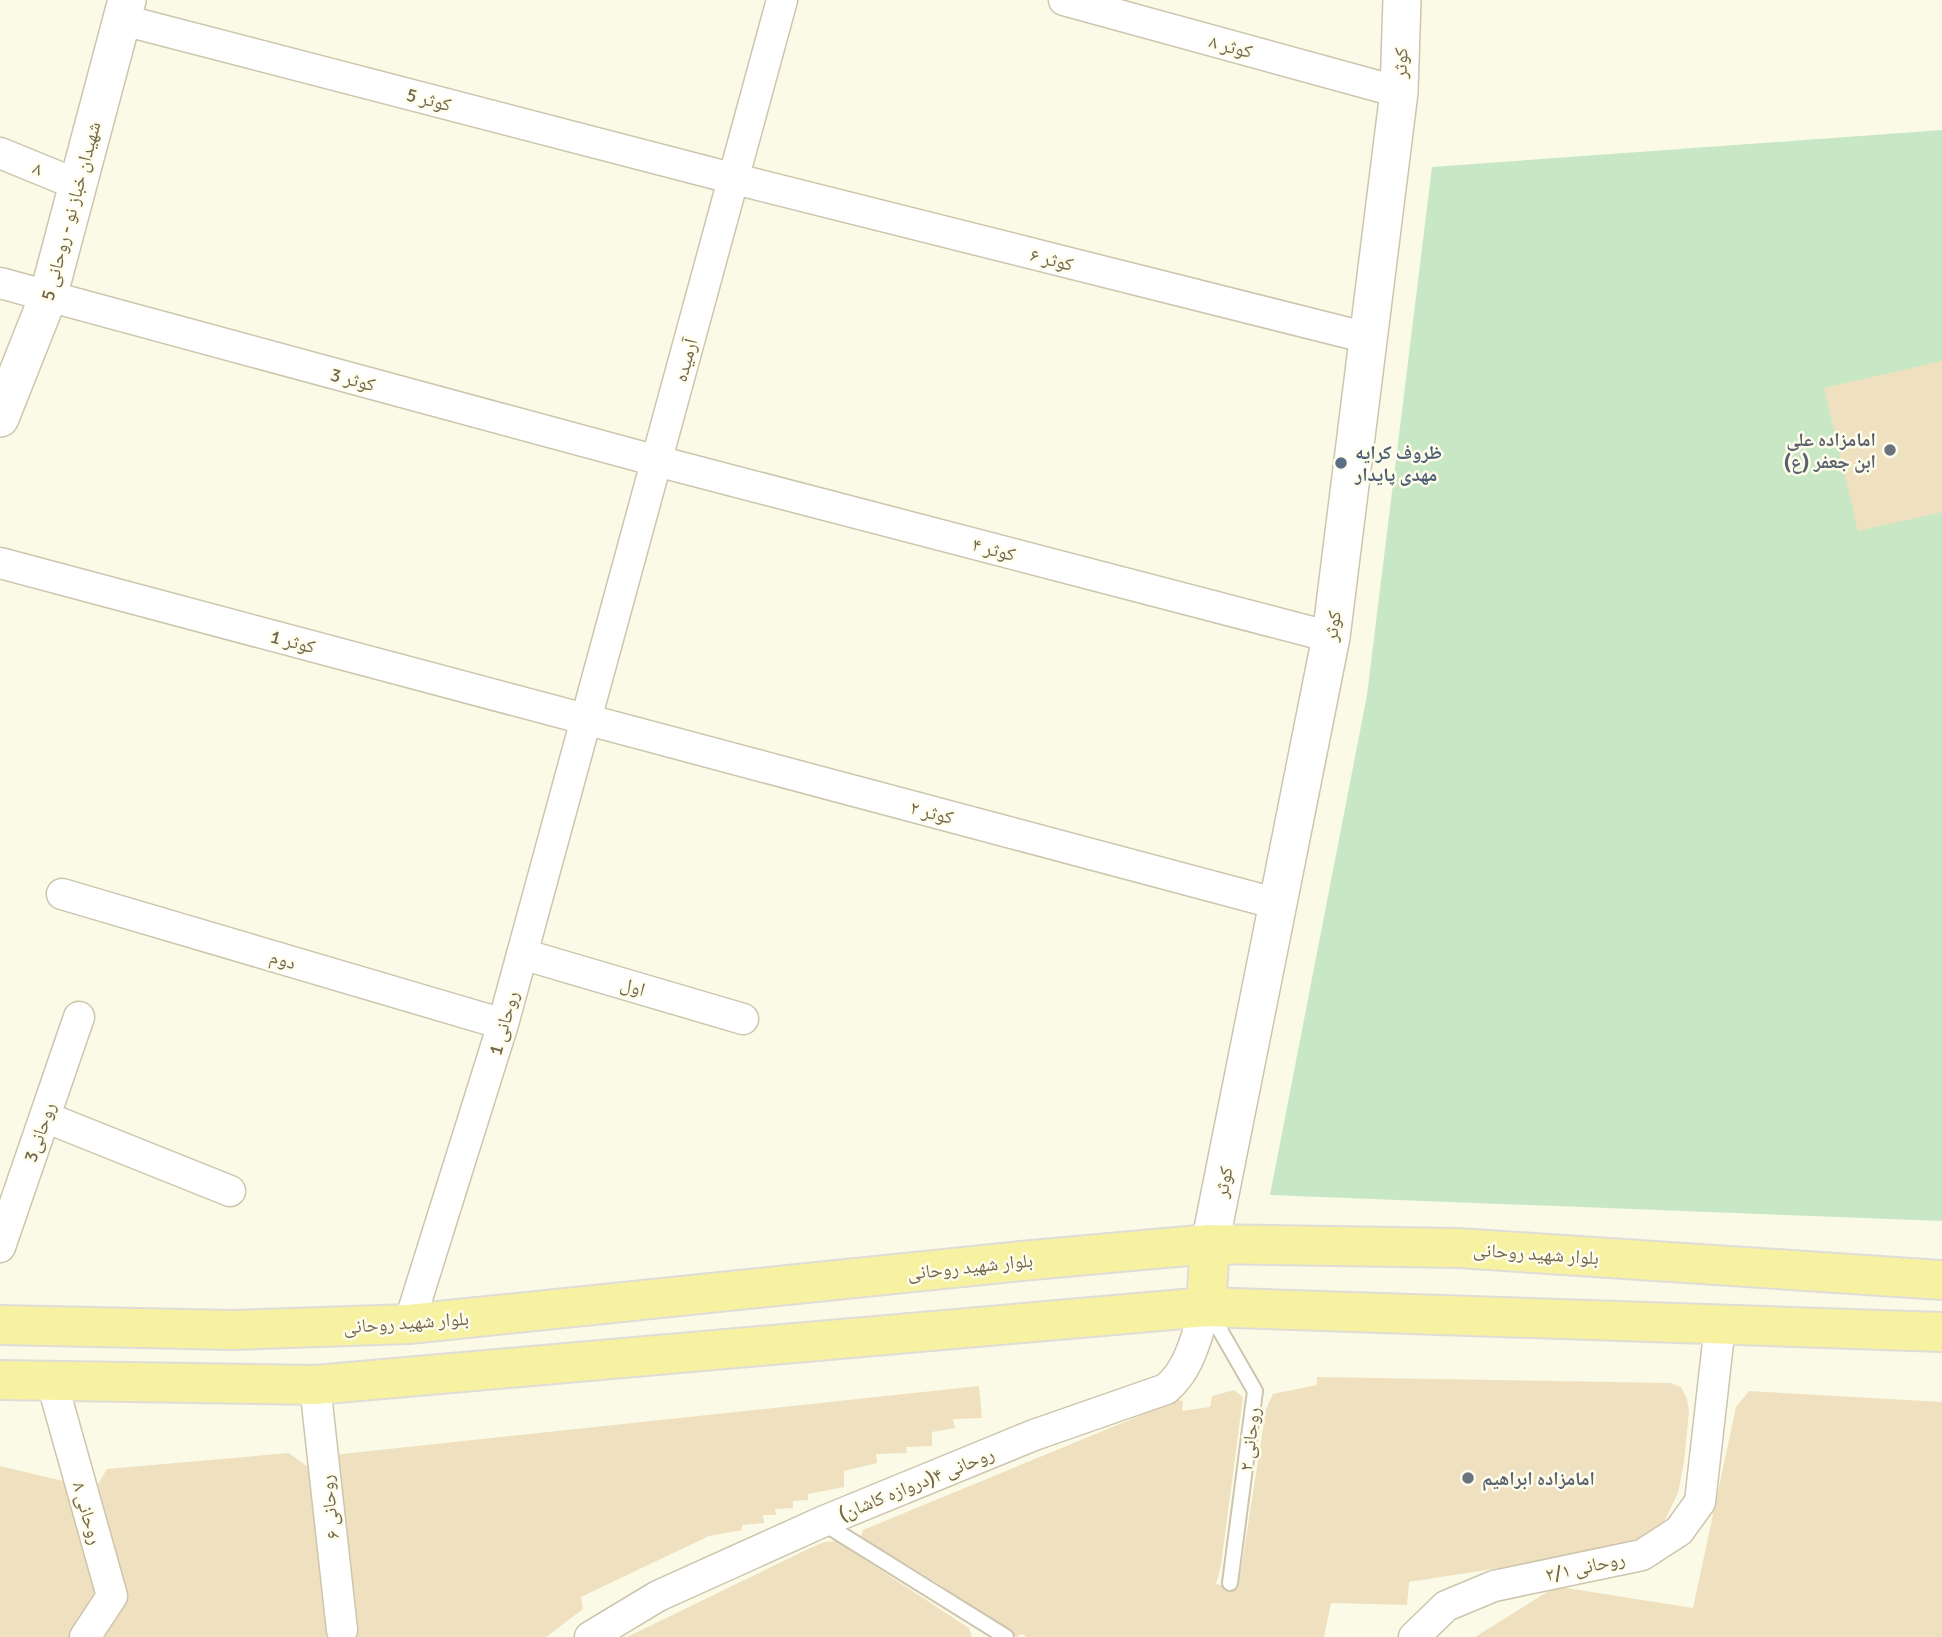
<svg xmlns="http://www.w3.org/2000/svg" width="1942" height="1637" font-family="Signika,'Noto Naskh Arabic',sans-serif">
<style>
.green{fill:#c8e8c5}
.building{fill:#efe1bf}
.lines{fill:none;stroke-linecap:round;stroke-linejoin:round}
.service-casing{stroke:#cdc5ad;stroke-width:18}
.minor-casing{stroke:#cdc5ad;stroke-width:33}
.tertiary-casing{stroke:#cdc5ad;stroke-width:40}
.primary-casing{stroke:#e0ddd8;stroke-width:42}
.service{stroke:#fff;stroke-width:14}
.minor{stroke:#fff;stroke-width:30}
.tertiary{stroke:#fff;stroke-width:37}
.primary{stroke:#f7f2a2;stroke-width:38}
.worship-dot{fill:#6b7280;stroke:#fefdec;stroke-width:2.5}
.service-dot{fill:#5c6f8a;stroke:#fefdec;stroke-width:2.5}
.labels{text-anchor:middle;stroke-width:5;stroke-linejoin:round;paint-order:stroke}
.street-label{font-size:19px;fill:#73664c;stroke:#fefdec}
.worship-label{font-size:19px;font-weight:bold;fill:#5b616d;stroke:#fefdec;text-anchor:end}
.service-label{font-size:19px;font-weight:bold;fill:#4e5e75;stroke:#fefdec;text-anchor:start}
</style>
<rect width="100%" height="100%" fill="#fbfae6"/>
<path class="green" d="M1942,130v1091l-672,-26 97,-500 65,-528z"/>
<path class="building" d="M1942,361v151l-84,19 -34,-143z
M1317,1377l353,6 11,4 6,12 2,13 -5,50 -6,31 -15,31 -21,16 -35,11 -198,31 -2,23 -76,-2 -7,34h-297l-6,-3 -4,3 -29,-20 -2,3 -29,-23 -2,5 -14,-10 3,-5 -83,-50 2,-7 315,-130 5,1 -1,10 28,-4 2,-11 22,-6 9,7 -22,168 -5,19 22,5 28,-180 7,-15 44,-9z
M979,1386l3,32 -29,1 2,9 -23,4v14l-26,1 1,6 -31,1 1,9 -33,8v16l-36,7v6l-15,1v7l-18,1 1,6h-13l1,8 -22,2v5l-33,6 -128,61 2,12 -37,28h-196l-17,-182z
M1749,1391l193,11v235h-467l72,-45 13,-5 133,21 43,-201z
M289,1453l20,15 22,169h-237l25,-37 -21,-116 9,-15z
M0,1466l67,16 31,120 -23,35h-75z
M836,1541l133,87 3,9h-345l181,-88 16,-7z"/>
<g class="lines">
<defs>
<path id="service" d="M1209,1311l46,80 -25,192
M823,1523l183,114"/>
<path id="minor" d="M1064,0l335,92
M123,20l612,159 633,159
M0,153l76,31
M0,283l657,178 674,176
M0,563l1278,341
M62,894l441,130
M522,954l221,65
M45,1117l185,74
M0,1247l79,-230
M409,1324l94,-300 279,-1024
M52,1382l60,214 -27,41
M315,1385l27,245
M590,1637l68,-41 164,-74 212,-87 132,-46c25,-21 30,-53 40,-82
M1414,1637l32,-31 48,-20 148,-31 37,-24 21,-29 20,-177"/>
<path id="tertiary" d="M0,418l48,-121 79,-297
M1210,1244l121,-607 68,-545 3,-92"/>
<path id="primary" d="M1206,1307l4,-63
M0,1325l232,5 177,-6 612,-63 189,-17 248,4 484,32
M0,1380l315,5 891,-78 736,25"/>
</defs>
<use href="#service" class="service-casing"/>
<use href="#minor" class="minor-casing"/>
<use href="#tertiary" class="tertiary-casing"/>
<use href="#primary" class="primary-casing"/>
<use href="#service" class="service"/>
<use href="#minor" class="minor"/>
<use href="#tertiary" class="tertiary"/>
<use href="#primary" class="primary"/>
</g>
<g class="worship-dot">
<circle cx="1890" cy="450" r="7"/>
<circle cx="1468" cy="1478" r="7"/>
</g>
<circle class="service-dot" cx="1341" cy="463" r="7"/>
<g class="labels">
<g class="street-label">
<text transform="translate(1231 46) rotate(15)" y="7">کوثر ۸</text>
<text transform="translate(1400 63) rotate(-88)" y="7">کوثر</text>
<text transform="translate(429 99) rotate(15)" y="7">کوثر 5</text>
<text transform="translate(38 168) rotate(22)" y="7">۸</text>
<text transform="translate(70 211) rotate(-75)" y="7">شهیدان خباز نو - روحانی 5</text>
<text transform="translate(1052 259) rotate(14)" y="7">کوثر ۶</text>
<text transform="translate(685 360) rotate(-75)" y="7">آرمیده</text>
<text transform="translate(353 379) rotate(15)" y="7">کوثر 3</text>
<text transform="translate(994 549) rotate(15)" y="7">کوثر ۴</text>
<text transform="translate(1332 626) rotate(-82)" y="7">کوثر</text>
<text transform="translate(293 641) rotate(15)" y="7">کوثر 1</text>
<text transform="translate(932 812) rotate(15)" y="7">کوثر ۲</text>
<text transform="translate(283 959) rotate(16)" y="7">دوم</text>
<text transform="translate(633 986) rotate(16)" y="7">اول</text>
<text transform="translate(503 1023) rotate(-74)" y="7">روحانی 1</text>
<text transform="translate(39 1132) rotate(-71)" y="7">روحانی3</text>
<text transform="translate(1223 1182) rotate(-79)" y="7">کوثر</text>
<text transform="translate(1536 1253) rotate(4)" y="7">بلوار شهید روحانی</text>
<text transform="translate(970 1266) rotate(-6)" y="7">بلوار شهید روحانی</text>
<text transform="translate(406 1322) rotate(-4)" y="7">بلوار شهید روحانی</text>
<text transform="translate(1249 1439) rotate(-83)" y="7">روحانی ۲</text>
<text transform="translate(916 1483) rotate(-22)" y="7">روحانی ۴(دروازه کاشان)</text>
<text transform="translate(329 1507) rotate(-96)" y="7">روحانی ۶</text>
<text transform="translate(88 1513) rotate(74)" y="7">روحانی ۸</text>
<text transform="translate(1585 1566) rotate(-12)" y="7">روحانی ۲/۱</text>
</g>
<g class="worship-label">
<text x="1876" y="446">امامزاده علی‌<tspan x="1876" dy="22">ابن جعفر (ع)</tspan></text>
<text x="1482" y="1485" text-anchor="start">امامزاده ابراهیم</text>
</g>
<g class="service-label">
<text x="1355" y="459">ظروف کرایه<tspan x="1355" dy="22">مهدی پایدار</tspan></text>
</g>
</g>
</svg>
